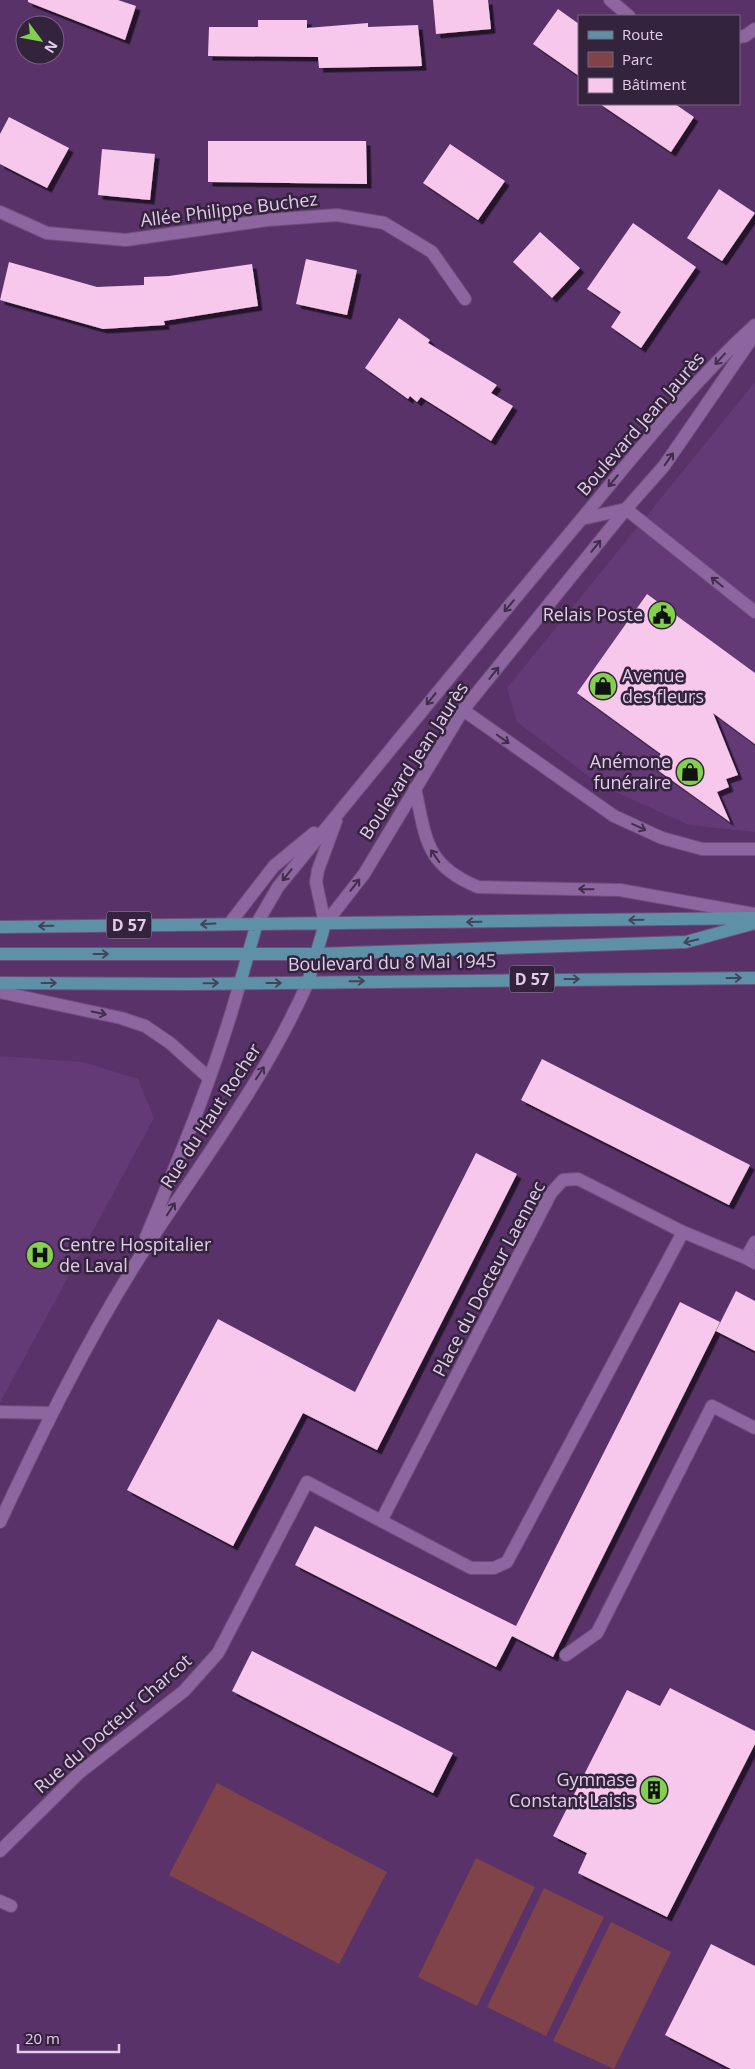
<svg xmlns="http://www.w3.org/2000/svg" width="755" height="2069" font-family="'Open Sans',sans-serif">
<style>
.built{fill:#633976}
.green{fill:#804349}
.building{fill:#f8c7ec;filter:url(#shadow)}
.lines{fill:none;stroke-linecap:round;stroke-linejoin:round}
.lane-casing{stroke:#6e4e7b;stroke-width:14}
.street-casing{stroke:#6e4e7b;stroke-width:14}
.secondary-casing{stroke:#6e4e7b;stroke-width:14}
.primary-casing{stroke:#6e4e7b;stroke-width:14}
.lane{stroke:#8d669f;stroke-width:12}
.street{stroke:#8d669f;stroke-width:12}
.secondary{stroke:#8d669f;stroke-width:12}
.primary{stroke:#5e91a7;stroke-width:12}
.oneway{stroke:#412d4b}
.oneway2{stroke:#41445c}
.labels{text-anchor:middle;stroke-width:5;stroke-linejoin:round;paint-order:stroke}
.shield{fill:#34233c;stroke:#ae99b7;stroke-width:1}
.shield-label{font-size:16px;font-weight:bold;fill:#e2ccec}
.street-label{font-size:18px;fill:#e2ccec;stroke:#34233c}
.poi-label{font-size:18px;fill:#e2ccec;stroke:#34233c;text-anchor:end}
</style>
<defs>
<filter id="shadow"><feDropShadow dx="4.5" dy="4.5" stdDeviation="0" flood-color="#0009"/></filter>
</defs>
<rect width="100%" height="100%" fill="#583268"/>
<path class="built" d="M755,382v450l-66,-7 -89,-40 -83,-63 -10,-34z
M0,1056l83,6 55,17 16,39 -154,285z"/>
<path class="green" d="M217,1783l170,89 -48,92 -170,-89z
M476,1858l59,29 -58,119 -59,-29z
M544,1888l60,29 -58,119 -59,-29z
M611,1922l60,30 -57,117 -61,-28z"/>
<path class="building" d="M28,0h90l18,6 -11,34 -97,-38z
M433,0h55l3,29 -55,5z
M558,9l21,15v52l-46,-32z
M258,20h49v8l61,-5v4l50,-2 4,41 -103,2 -1,-11 -110,-1 1,-29h49z
M600,104h75l19,13 -23,35z
M9,117l60,31 -22,40 -47,-24v-30z
M208,141h158l1,43 -159,-2z
M450,144l55,37 -27,39 -55,-37z
M102,149l53,5 -5,46 -52,-5z
M719,189l36,24 -33,48 -35,-23z
M633,223l63,44 -55,81 -30,-21 10,-15 -34,-23z
M540,232l40,36 -28,30 -39,-36z
M306,259l51,11 -10,45 -51,-11z
M9,262l88,25 47,-2v-8l25,-1 83,-12 6,42 -94,15 1,4 -62,4 -103,-29z
M399,318l31,22 -2,3 69,42 -6,8 22,13 -22,35 -70,-44 -4,5 -7,-6 -2,3 -43,-31z
M647,594l108,79v71l-42,-31 25,62 -12,4 3,8 -12,5 13,30 -78,-56 9,-12 -84,-61z
M542,1059l208,106 -21,40 -208,-105z
M476,1153l41,21 -140,276 -74,-37 -70,133 -106,-56 91,-171 137,73z
M736,1291l19,10v50l-39,-20z
M680,1302l40,20 -167,335 -41,-21 -16,31 -201,-102 20,-39 201,100z
M252,1651l201,102 -20,40 -201,-102z
M670,1688l85,43v13l-88,173 -89,-44 9,-20 -34,-17 74,-146 33,16z
M711,1944l44,22v103h-24l-66,-34z"/>
<g class="lines">
<defs>
<path id="lane" d="M0,1412l51,1
M0,1901l11,5"/>
<path id="street" d="M610,0l19,16
M739,37l6,-1 10,-7
M0,212l47,21 79,7 142,-20 69,-5 47,8 48,29 33,47
M582,519l44,-10 129,103
M463,710l151,106 48,22 40,11h53
M755,1242l-9,16 9,5
M381,1521l170,-328 12,-13 15,-1 105,53 63,26
M566,1655l31,-22 115,-227 43,22
M0,1851l79,-78 105,-82 34,-38 89,-171 164,86h23l13,-6 176,-330"/>
<path id="secondary" d="M415,788c11,51 10,77 63,99l142,3 135,24
M230,923l44,-57 40,-33
M257,923l21,-36c98,-120 196,-240 296,-359 58,-69 114,-142 181,-203
M325,924l39,-50 99,-164 163,-201 38,-43 91,-132
M325,924l-9,-42 2,-12 18,-49
M0,992l121,26 24,8 25,17 38,34
M146,1237c35,-83 70,-167 94,-254
M0,1522c41,-88 84,-176 136,-259 58,-92 128,-180 172,-281"/>
<path id="primary" d="M0,927l755,-9
M0,954h317l369,-12 69,-19
M308,982l17,-58
M0,983l189,1 566,-6
M240,983l17,-60"/>
</defs>
<use href="#lane" class="lane-casing"/>
<use href="#street" class="street-casing"/>
<use href="#secondary" class="secondary-casing"/>
<use href="#primary" class="primary-casing"/>
<use href="#lane" class="lane"/>
<use href="#street" class="street"/>
<use href="#secondary" class="secondary"/>
<use href="#primary" class="primary"/>
</g>
<defs><path id="oneway-shaft" d="M-6 0H5M1.5-3L5.5 0L1.5 3" fill="none" stroke-width="1.6" stroke-linecap="round" stroke-linejoin="round" transform="scale(1.25)"/></defs>
<g class="oneway">
<use href="#oneway-shaft" transform="translate(720 359) rotate(132)"/>
<use href="#oneway-shaft" transform="translate(669 459) rotate(-55)"/>
<use href="#oneway-shaft" transform="translate(613 481) rotate(130)"/>
<use href="#oneway-shaft" transform="translate(596 546) rotate(-51)"/>
<use href="#oneway-shaft" transform="translate(717 582) rotate(-141)"/>
<use href="#oneway-shaft" transform="translate(509 606) rotate(130)"/>
<use href="#oneway-shaft" transform="translate(494 673) rotate(-51)"/>
<use href="#oneway-shaft" transform="translate(431 699) rotate(129)"/>
<use href="#oneway-shaft" transform="translate(503 739) rotate(35)"/>
<use href="#oneway-shaft" transform="translate(639 827) rotate(25)"/>
<use href="#oneway-shaft" transform="translate(435 856) rotate(-125)"/>
<use href="#oneway-shaft" transform="translate(287 875) rotate(129)"/>
<use href="#oneway-shaft" transform="translate(355 885) rotate(-52)"/>
<use href="#oneway-shaft" transform="translate(586 889) rotate(-179)"/>
<use href="#oneway-shaft" transform="translate(99 1013) rotate(12)"/>
<use href="#oneway-shaft" transform="translate(260 1073) rotate(-57)"/>
<use href="#oneway-shaft" transform="translate(171 1209) rotate(-57)"/>
</g>
<g class="oneway2">
<use href="#oneway-shaft" transform="translate(636 920) rotate(179)"/>
<use href="#oneway-shaft" transform="translate(474 922) rotate(179)"/>
<use href="#oneway-shaft" transform="translate(208 924) rotate(177)"/>
<use href="#oneway-shaft" transform="translate(46 926) rotate(179)"/>
<use href="#oneway-shaft" transform="translate(691 941) rotate(167)"/>
<use href="#oneway-shaft" transform="translate(101 954)"/>
<use href="#oneway-shaft" transform="translate(734 978)"/>
<use href="#oneway-shaft" transform="translate(572 979)"/>
<use href="#oneway-shaft" transform="translate(357 981) rotate(-1)"/>
<use href="#oneway-shaft" transform="translate(49 983)"/>
<use href="#oneway-shaft" transform="translate(211 983) rotate(-1)"/>
<use href="#oneway-shaft" transform="translate(274 983)"/>
</g>
<defs>
<symbol id="civic-disc" viewBox="-11 -11 22 22"><circle r="9.5" fill="#83d04e" stroke="#34233c"/><path d="M-.6-6.5H3V-4.5H.6V-3L4-1V1h2V6H-6V1h2V-1L-.6-3ZM-1.2 2.5V6h2.4V2.5Z" fill="#111"/></symbol>
<symbol id="shop-disc" viewBox="-11 -11 22 22"><circle r="9.5" fill="#83d04e" stroke="#34233c"/><path d="M-5-2.5h2.3a2.7 3.5 0 0 1 5.4 0H5L5.5 6h-11ZM-1.5-2.5h3a1.5 2.3 0 0 0-3 0Z" fill="#111"/></symbol>
<symbol id="hospital-disc" viewBox="-11 -11 22 22"><circle r="9.5" fill="#83d04e" stroke="#34233c"/><path d="M-5-5h3v3.5h4V-5h3V5h-3V1.5h-4V5h-3Z" fill="#111"/></symbol>
<symbol id="building-disc" viewBox="-11 -11 22 22"><circle r="9.5" fill="#83d04e" stroke="#34233c"/><path d="M-4-6H4V6H1V3H-1V6H-4ZM-2.5-4.3h1.7v1.8h-1.7ZM.8-4.3h1.7v1.8H.8ZM-2.5-1h1.7V.8h-1.7ZM.8-1h1.7V.8H.8Z" fill="#111"/></symbol>
</defs>
<g fill-rule="evenodd">
<use href="#civic-disc" x="646" y="599" width="32" height="32"/>
<use href="#shop-disc" x="587" y="670" width="32" height="32"/>
<use href="#shop-disc" x="674" y="756" width="32" height="32"/>
<use href="#hospital-disc" x="24" y="1239" width="32" height="32"/>
<use href="#building-disc" x="638" y="1774" width="32" height="32"/>
</g>
<g class="labels">
<g class="shield">
<rect x="106.5" y="911.5" width="45" height="27" rx="4"/>
<rect x="509.5" y="965.5" width="45" height="27" rx="4"/>
</g>
<g class="shield-label">
<text x="129" y="931">D 57</text>
<text x="532" y="985">D 57</text>
</g>
<g class="street-label">
<text transform="translate(229 210) rotate(-7)" y="6">Allée Philippe Buchez</text>
<text transform="translate(641 424) rotate(-49)" y="6">Boulevard Jean Jaurès</text>
<text transform="translate(414 761) rotate(-57)" y="6">Boulevard Jean Jaurès</text>
<text transform="translate(392 963) rotate(-1)" y="6">Boulevard du 8 Mai 1945</text>
<text transform="translate(211 1116) rotate(-57)" y="6">Rue du Haut Rocher</text>
<text transform="translate(489 1279) rotate(-62)" y="6">Place du Docteur Laennec</text>
<text transform="translate(113 1724) rotate(-41)" y="6">Rue du Docteur Charcot</text>
</g>
<g class="poi-label">
<text x="643" y="621">Relais Poste</text>
<text x="622" y="682" text-anchor="start">Avenue<tspan x="622" dy="21">des fleurs</tspan></text>
<text x="671" y="768">Anémone<tspan x="671" dy="21">funéraire</tspan></text>
<text x="59" y="1251" text-anchor="start">Centre Hospitalier<tspan x="59" dy="21">de Laval</tspan></text>
<text x="635" y="1786">Gymnase<tspan x="635" dy="21">Constant Laisis</tspan></text>
</g>
</g>
<rect x="578" y="15" width="162" height="90" fill="#34233c" stroke="#7a6782"/>
<rect x="588" y="31" width="25" height="8" fill="#5e91a7" stroke="#7a6782"/>
<text x="622" y="40" font-size="15" fill="#e2ccec">Route</text>
<rect x="588" y="52" width="25" height="15" fill="#804349" stroke="#7a6782"/>
<text x="622" y="65" font-size="15" fill="#e2ccec">Parc</text>
<rect x="588" y="78" width="25" height="15" fill="#f8c7ec" stroke="#7a6782"/>
<text x="622" y="90" font-size="15" fill="#e2ccec">Bâtiment</text>
<g transform="translate(40 40) rotate(122)"><circle r="24" fill="#34233c" stroke="#7a6782"/>
<path d="M0-4L9 19L0 12L-9 19Z" fill="#83d04e"/>
<text y="-8" font-size="14" font-weight="bold" text-anchor="middle" fill="#e2ccec">N</text>
</g>
<path d="M18 2044v8h101v-8" fill="none" stroke="#e2ccec" stroke-width="2.5"/>
<text x="25" y="2044" font-size="15" fill="#e2ccec" stroke="#34233c" stroke-width="4" paint-order="stroke">20 m</text>
</svg>
